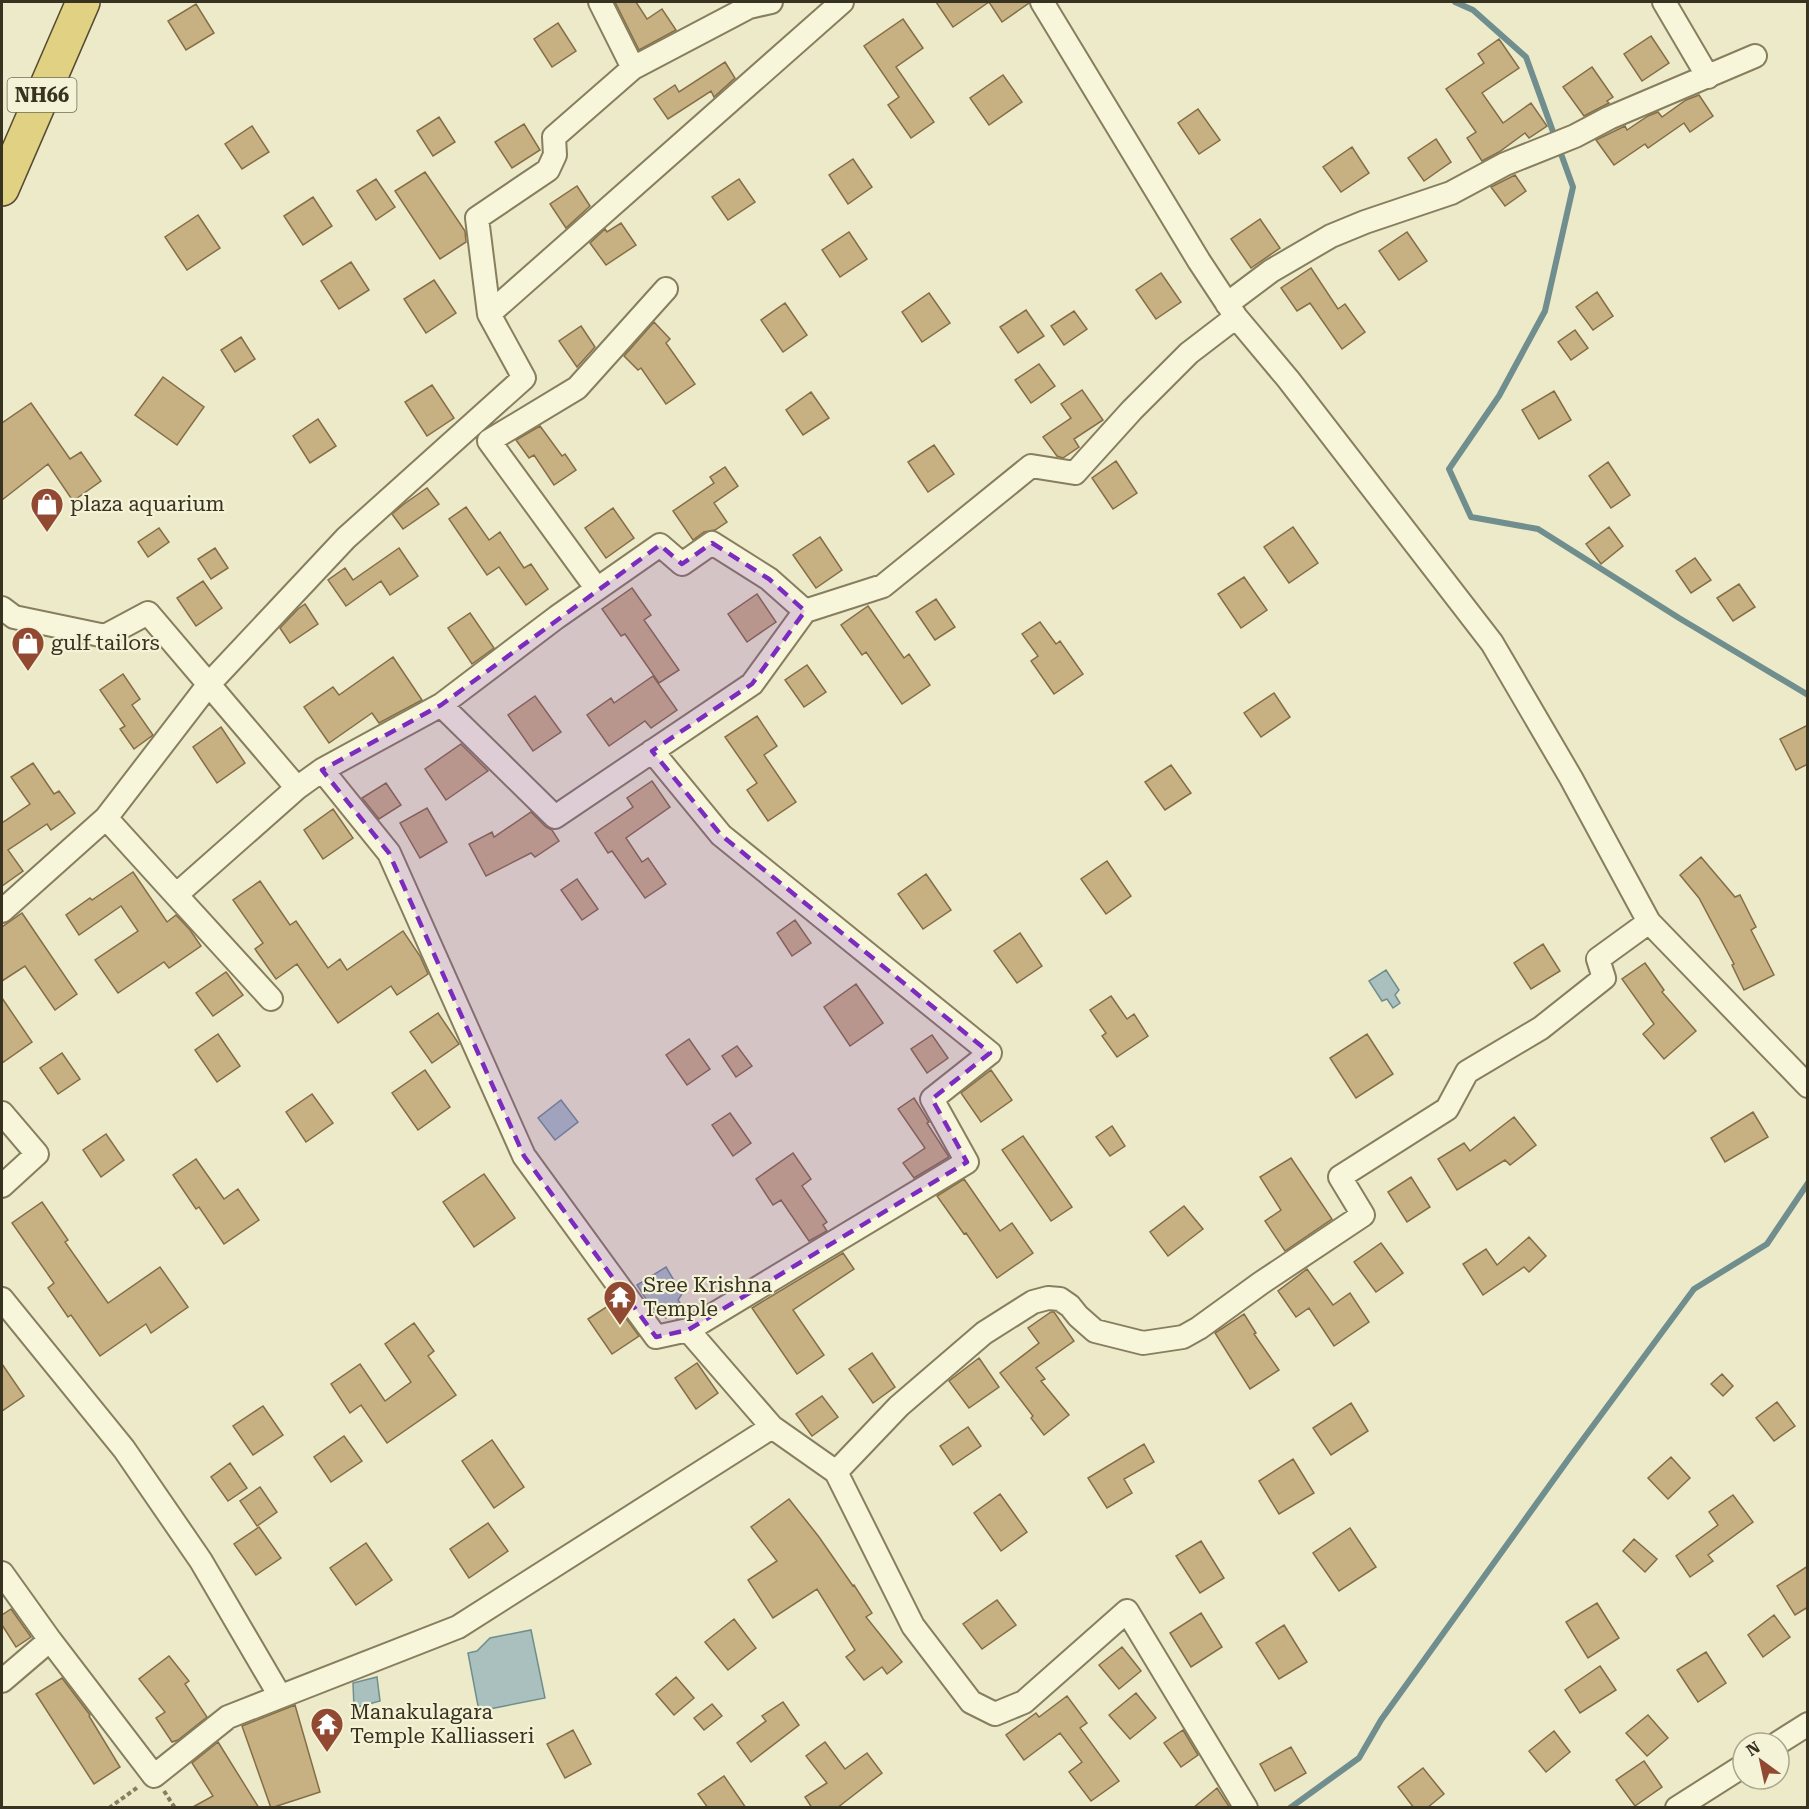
<svg xmlns="http://www.w3.org/2000/svg" width="1809" height="1809" font-family="'Roboto Serif',serif">
<style>
.water{fill:#a9c0bf;stroke:#708e8e;stroke-width:1.5}
.lines{fill:none;stroke-linecap:round;stroke-linejoin:round}
.stream{stroke:#708e8e;stroke-width:6}
.building{fill:#c7b081;stroke:#856e46;stroke-width:1.5}
.minor-casing{stroke:#877e5e;stroke-width:26}
.trunk-casing{stroke:#554b32;stroke-width:36}
.path{stroke:#877e5e;stroke-width:4;stroke-dasharray:4.5 3;stroke-linecap:butt}
.minor{stroke:#f7f6db;stroke-width:22}
.trunk{stroke:#e0d282;stroke-width:33}
.marked{fill:#7b2cbf;fill-opacity:0.2;stroke:#7b2cbf;stroke-width:4.5;stroke-dasharray:12 8;stroke-linejoin:round}
.labels{text-anchor:middle;stroke-width:4.5;stroke-linejoin:round;paint-order:stroke}
.shield{fill:#f4f3d7;stroke:#706c58;stroke-width:1.5}
.shield-label{font-size:20px;font-weight:bold;fill:#383221}
.poi-label{font-size:21px;fill:#383221;stroke:#f4f3d7;text-anchor:start}
</style>
<rect width="100%" height="100%" fill="#eceac8"/>
<path class="water" d="M1386,970l13,20 -4,5 5,8 -7,5 -6,-9 -5,2 -13,-20z
M561,1100l17,22 -23,18 -17,-22z
M666,1267l16,27 -4,6 10,14 -9,6 -8,-6 -5,4 -15,-11 -14,-22z
M531,1630l14,68 -66,13 -11,-58 9,-2 13,-13z
M377,1677l3,24 -26,7 -1,-25z"/>
<g class="lines">
<path class="stream" d="M1455,2l18,8 53,47 47,130 -28,124 -46,85 -50,73 22,48 67,12 141,89 129,77
M1290,1808l69,-50 22,-38 189,-263 124,-168 73,-45 41,-61"/>
</g>
<path class="building" d="M615,2h21l11,17 15,-10 14,21 -37,20z
M936,2h93v1l-27,19 -13,-20 -36,25z
M196,4l18,29 -28,17 -18,-29z
M903,19l20,29 -27,19 38,55 -23,16 -23,-33 11,-8 -35,-51z
M558,23l18,28 -24,16 -18,-28z
M1651,36l18,27 -27,18 -18,-27z
M1499,39l20,29 -37,25 21,30 28,-20 16,23 -18,12 -4,-5 -26,19 -17,9 -15,-23 9,-6 -30,-43 38,-26 -6,-9z
M725,62l10,16 -21,19 -3,-6 -43,28 -14,-20 21,-14 4,7z
M1592,67l21,30 -6,4 2,2 -25,13 -21,-29z
M1003,75l19,27 -33,23 -19,-27z
M1699,95l14,21 -23,16 -6,-9 -36,25 -3,-4 -31,21 -18,-25 29,-14 2,4 21,-14 10,-4 4,5 24,-17z
M1198,109l22,31 -21,14 -21,-31z
M439,117l16,25 -22,14 -16,-25z
M524,124l16,26 -28,18 -17,-26z
M252,126l17,26 -27,17 -17,-25z
M1436,139l15,23 -27,19 -16,-23z
M1352,147l17,26 -28,19 -18,-25z
M853,159l19,28 -24,17 -19,-29z
M425,172l40,59 1,11 -26,17 -45,-68z
M1515,175l11,16 -21,15 -14,-19z
M376,179l19,28 -19,13 -19,-29z
M739,179l16,23 -27,18 -16,-23z
M577,186l13,20 -24,22 -16,-24z
M313,197l19,29 -29,19 -19,-29z
M198,215l22,33 -33,22 -22,-33z
M1260,219l20,29 -29,20 -20,-29z
M621,223l15,22 -30,20 -16,-22 15,-14 2,3z
M849,232l18,27 -27,18 -18,-27z
M1407,232l20,29 -28,19 -20,-29z
M351,262l18,28 -30,19 -18,-28z
M1311,268l27,41 7,-5 20,28 -23,17 -32,-46 -13,8 -16,-23z
M1161,273l20,29 -25,17 -20,-29z
M434,280l22,33 -30,20 -22,-34z
M1597,292l16,24 -20,14 -17,-23z
M929,293l21,30 -28,19 -20,-30z
M785,303l22,32 -24,17 -22,-32z
M1026,310l18,26 -26,17 -18,-26z
M1074,311l13,18 -23,16 -13,-19z
M654,322l16,17 -4,4 29,41 -29,20 -25,-36 -3,2 -14,-14z
M581,326l14,21 -18,20 -18,-26z
M1575,330l13,18 -17,12 -13,-18z
M241,337l14,22 -20,13 -14,-22z
M1039,364l16,22 -24,17 -16,-23z
M163,377l41,30 -27,38 -42,-30z
M432,385l22,33 -27,18 -22,-34z
M1082,390l21,30 -29,19 5,8 -16,11 -6,-2 -14,-19 28,-19 -10,-14z
M1554,391l17,29 -32,19 -17,-29z
M811,392l18,26 -26,17 -17,-25z
M31,403l39,56 11,-7 20,29 -28,20 -25,-37 -46,36v-77z
M318,419l18,27 -26,17 -17,-27z
M540,426l22,30 3,-2 11,16 -22,15 -20,-30 -5,3 -13,-18z
M934,445l20,29 -26,18 -20,-30z
M1116,461l21,32 -24,16 -21,-31z
M1608,462l22,33 -19,13 -22,-32z
M725,467l13,19 -24,17 13,19 -12,8 -11,2 -11,8 -20,-29 41,-28 -4,-6z
M427,488l12,16 -36,25 -11,-15 12,-10z
M466,507l23,33 11,-8 24,36 7,-4 17,25 -22,16 -27,-38 -12,8 -38,-56z
M613,508l21,30 -28,20 -21,-30z
M1293,527l25,36 -29,20 -25,-36z
M1609,527l14,19 -22,18 -15,-20z
M159,528l10,14 -21,15 -10,-15z
M820,537l22,33 -26,18 -23,-33z
M215,548l13,20 -17,11 -13,-20z
M399,548l19,28 -28,19 -9,-14 -35,25 -18,-26 17,-12 8,12z
M1695,558l16,22 -20,13 -15,-22z
M1244,577l23,33 -26,18 -23,-34z
M203,581l19,27 -26,18 -19,-28z
M1739,584l16,23 -22,14 -16,-23z
M632,588l19,27 -7,5 35,50 -20,13 -34,-49 -4,2 -19,-27z
M757,594l19,28 -29,20 -19,-28z
M936,599l19,28 -20,13 -19,-28z
M305,604l13,20 -28,19 -10,-15 18,-19z
M868,606l36,52 5,-4 21,31 -28,19 -36,-52 -4,3 -21,-30z
M470,613l24,35 -22,16 -24,-36z
M1040,622l16,22 4,-3 23,33 -29,20 -23,-33 7,-5 -16,-22z
M393,657l29,43 -43,23 -7,-10 -43,30 -25,-36 29,-20 6,8z
M807,665l19,27 -22,15 -19,-27z
M123,674l17,25 -8,6 21,30 -19,14 -14,-20 5,-3 -25,-36z
M653,676l24,34 -26,18 -6,-7 -36,25 -22,-31 24,-17 3,5z
M1274,693l16,24 -29,20 -17,-24z
M535,696l26,36 -28,19 -25,-36z
M757,716l20,30 -13,9 32,47 -28,19 -21,-31 10,-7 -32,-46z
M1808,725v39l-12,6 -16,-31z
M221,727l24,36 -28,20 -24,-36z
M461,744l27,27 -42,29 -21,-31z
M33,763l21,31 5,-3 16,22 -24,17 -4,-6 -39,26 15,21 -21,15v-63l28,-19 -19,-27z
M1171,765l20,28 -26,17 -20,-28z
M652,781l18,26 -44,31 16,24 6,-4 18,26 -21,14 -33,-47 -4,2 -13,-20 38,-26 -6,-9z
M386,783l15,22 -22,14 -17,-21z
M427,808l20,34 -27,16 -20,-35z
M333,809l20,29 -30,21 -19,-29z
M531,812l15,15 6,3 7,11 -24,16 -4,-4 -45,23 -17,-32 23,-12 2,5z
M1701,857l34,40 5,-2 16,32 -5,3 23,45 -30,15 -12,-25 2,-1 -35,-66 -19,-23z
M1107,861l24,35 -25,18 -25,-35z
M133,872l34,50 9,-7 14,15 11,16 -32,22 -5,-6 -46,31 -23,-33 43,-29 -17,-25 -42,29 -13,-20 24,-17 2,2z
M926,874l25,36 -28,19 -25,-35z
M577,879l21,30 -16,11 -21,-30z
M260,881l30,44 6,-4 32,47 12,-9 7,11 56,-39 17,25 8,18 -31,21 -6,-9 -53,37 -41,-59 -21,15 -21,-30 8,-6 -30,-43z
M22,913l55,81 -22,16 -30,-44 -23,15v-54z
M795,920l16,23 -19,13 -15,-23z
M1020,933l22,33 -25,17 -23,-32z
M1543,944l17,27 -29,18 -17,-26z
M1645,963l19,27 -2,2 34,39 -32,28 -21,-25 11,-10 -32,-45z
M226,972l17,23 -30,21 -17,-23z
M856,984l27,39 -33,23 -26,-39z
M1111,996l16,23 7,-5 14,22 -31,21 -15,-21 4,-3 -16,-23z
M2,998l30,44 -30,21z
M438,1013l21,31 -27,19 -22,-31z
M218,1034l22,32 -23,16 -22,-32z
M1367,1034l26,40 -37,24 -26,-40z
M932,1035l16,23 -21,15 -16,-24z
M689,1039l21,30 -23,16 -21,-30z
M737,1046l15,20 -16,11 -14,-21z
M62,1053l18,26 -22,15 -18,-26z
M425,1070l25,37 -32,23 -26,-37z
M991,1070l21,30 -31,22 -20,-29z
M312,1094l21,29 -27,19 -20,-30z
M914,1098l15,24 -2,1 22,34 -35,21 -11,-15 22,-15 -27,-39z
M1753,1112l15,25 -43,25 -14,-24z
M730,1113l21,30 -18,13 -21,-31z
M1514,1117l22,28 -26,20 -5,-5 -48,30 -19,-31 26,-16 6,8z
M1112,1126l13,20 -15,10 -14,-19z
M106,1134l18,26 -23,17 -18,-27z
M1023,1136l49,71 -21,14 -49,-71z
M793,1153l18,26 -9,7 25,36 -4,3 4,6 -18,10 -28,-41 -8,5 -17,-26z
M1291,1158l41,61 -47,32 -20,-30 16,-11 -21,-33z
M196,1159l28,40 14,-10 21,31 -35,24 -25,-37 -3,2 -23,-34z
M484,1174l31,44 -41,29 -31,-45z
M1411,1177l19,30 -23,15 -19,-30z
M964,1179l36,52 12,-8 21,30 -36,25 -31,-45 -2,1 -27,-38z
M42,1202l26,38 -3,2 43,61 52,-36 28,40 -37,26 -5,-9 -46,32 -29,-41 -3,2 -20,-29 6,-5 -42,-60z
M1184,1206l19,23 -35,27 -18,-24z
M1529,1237l17,19 -17,16 -5,-5 -41,28 -20,-31 23,-15 11,16z
M1381,1243l22,30 -27,19 -22,-30z
M843,1253l11,16 -61,41 31,45 -27,19 -45,-66z
M1307,1269l26,36 17,-12 19,29 -35,24 -25,-38 -13,9 -18,-26z
M614,1302l25,34 -27,18 -24,-35z
M1051,1312h3l20,29 -38,27 9,11 -4,2 28,34 -25,20 -13,-17 2,-2 -33,-43 39,-30 -11,-15z
M1244,1314l12,19 -2,1 25,36 -29,19 -35,-56z
M414,1323l20,28 -6,5 28,39 -69,48 -26,-38 -11,8 -19,-29 29,-20 25,37 26,-19 -26,-38z
M872,1353l23,34 -22,16 -24,-34z
M979,1358l20,29 -30,21 -20,-27z
M697,1363l21,30 -22,16 -21,-31z
M2,1364l22,32 -22,15z
M1722,1374l11,12 -10,10 -12,-12z
M822,1396l16,21 -26,19 -16,-22z
M1777,1402l18,24 -21,15 -18,-23z
M1351,1403l17,28 -37,24 -18,-27z
M263,1406l20,29 -30,20 -20,-29z
M968,1427l13,19 -28,19 -13,-19z
M344,1436l18,25 -31,21 -17,-25z
M492,1440l32,47 -30,21 -32,-47z
M1144,1444l10,18 -30,17 8,14 -25,15 -19,-30z
M1671,1457l19,21 -22,21 -20,-21z
M1293,1459l21,34 -35,21 -20,-33z
M230,1463l17,25 -19,13 -17,-24z
M260,1487l17,25 -20,14 -17,-25z
M1000,1494l27,38 -26,19 -27,-38z
M1733,1495l20,27 -45,33 5,6 -23,16 -14,-21 42,-31 -9,-13z
M789,1499l30,38 34,49 1,-1 18,28 -6,4 36,45 -15,12 -5,-7 -18,13 -18,-23 9,-7 -38,-61 -44,29 -25,-38 29,-19 -26,-34z
M488,1523l20,28 -39,27 -19,-29z
M259,1527l22,31 -25,17 -22,-31z
M1350,1528l26,39 -37,24 -26,-38z
M1634,1539l23,20 -12,13 -22,-21z
M1201,1541l23,37 -24,15 -24,-37z
M366,1543l26,37 -36,25 -26,-37z
M1808,1566v41l-13,8 -18,-29z
M997,1600l19,25 -34,24 -19,-25z
M1597,1603l22,35 -31,20 -22,-36z
M11,1609l20,28 -15,10 -14,-22v-10z
M1201,1613l21,34 -31,20 -21,-34z
M1774,1615l16,22 -27,20 -15,-22z
M734,1619l22,29 -28,22 -23,-28z
M1284,1625l23,37 -28,17 -23,-36z
M1122,1647l19,24 -22,18 -20,-24z
M1706,1652l20,31 -28,19 -21,-32z
M169,1656l20,25 -4,3 22,33 -29,23 -6,2 -16,-24 9,-6 -26,-33z
M1600,1666l16,24 -36,23 -15,-23z
M676,1677l18,21 -20,17 -18,-21z
M62,1678l28,37 -1,1 31,51 -26,17 -58,-90z
M1136,1693l20,25 -26,21 -21,-24z
M1067,1696l20,27 -7,5 39,53 -28,20 -22,-29 13,-10 -22,-29 -36,27 -18,-25 30,-22 3,4z
M783,1702l16,23 -48,37 -14,-19 29,-22 -4,-5z
M712,1704l10,12 -18,14 -10,-12z
M295,1705l25,87 -49,16 -29,-82z
M1648,1715l20,23 -21,18 -21,-23z
M573,1730l18,34 -26,14 -18,-34z
M1183,1730l15,25 -17,12 -17,-24z
M1554,1731l16,21 -24,20 -17,-21z
M218,1742l41,66h-68l22,-12 -21,-33z
M825,1742l20,27 22,-16 15,20 -45,35h-25l-7,-11 22,-14 -21,-27z
M1291,1747l15,26 -31,18 -15,-27z
M1644,1761l18,26 -27,19 -19,-26z
M1423,1768l21,26 -17,14h-13l-16,-21z
M724,1776l22,32h-38l-10,-14z
M1217,1788l13,20h-37z"/>
<g class="lines">
<defs>
<path id="minor" d="M1042,2l157,259 37,56 52,62 204,264 79,135 78,144 159,164
M1664,2l44,75
M633,68l116,-61 22,-5
M1227,304l44,-33 60,-35 34,-14 86,-29 54,-29 70,-28 34,-18 146,-62
M489,314l-12,-96 71,-48 7,-15 -1,-18 79,-69 -33,-66
M597,589l-108,-148 88,-53 89,-99
M2,608l12,9 91,19 43,-23 149,175 25,-18 67,83 135,303 132,181 32,-7 84,97 -314,200 -230,90 -74,59 -104,-136 -48,41
M441,705l116,-88 103,-72 22,19 30,-21 57,36 36,32
M652,751l69,84 269,218 -58,46 35,63 -279,168
M322,770l119,-65 114,112 197,-133 53,-73 78,-25 148,-120 44,7 57,-63 57,-57 47,-36
M106,818l103,-134 137,-146 178,-160 -35,-64 353,-312
M176,895l95,104
M2,911l104,-93 70,77 121,-107
M2,1113l35,41 -35,32
M2,1299l122,150 77,112 79,135
M772,1427l64,45 63,-66 85,-73 49,-31 15,-4 12,1 10,7 8,10 17,15 48,12 40,-6 16,-9 62,-45 102,-68 -23,-38 107,-68 20,-37 74,-44 63,-50 -6,-19 51,-37
M836,1472l77,154 58,76 24,12 29,-12 103,-91 119,197
M2,1573l48,67
M1778,1743l30,-19
M1677,1808l66,-42"/>
<path id="trunk" d="M2,189l81,-187"/>
</defs>
<use href="#minor" class="minor-casing"/>
<use href="#trunk" class="trunk-casing"/>
<path class="path" d="M164,1791l11,17
M109,1808l29,-21"/>
<use href="#minor" class="minor"/>
<use href="#trunk" class="trunk"/>
</g>
<path class="marked" d="M712,543l57,36 36,32 -53,73 -100,67 69,84 269,218 -58,46 35,63 -279,168 -32,7 -132,-181 -135,-303 -67,-83 119,-65 219,-160 22,19z"/>
<defs>
<symbol id="shop-pin" viewBox="-11 -11 22 30"><path d="M0 17L-7.5 6A9.5 9.5 0 1 1 7.5 6Z" fill="#924932" stroke="#f4f3d7"/><path d="M-5-2.5h2.3a2.7 3.5 0 0 1 5.4 0H5L5.5 6h-11ZM-1.5-2.5h3a1.5 2.3 0 0 0-3 0Z" fill="#fff"/></symbol>
<symbol id="temple-pin" viewBox="-11 -11 22 30"><path d="M0 17L-7.5 6A9.5 9.5 0 1 1 7.5 6Z" fill="#924932" stroke="#f4f3d7"/><path d="M0-6L5-2H3V0L6.5 2.5H4V6H1.5V3h-3V6H-4V2.5H-6.5L-3 0V-2H-5Z" fill="#fff"/></symbol>
</defs>
<g fill-rule="evenodd">
<use href="#shop-pin" x="28" y="485" width="38" height="52"/>
<use href="#shop-pin" x="9" y="624" width="38" height="52"/>
<use href="#temple-pin" x="601" y="1278" width="38" height="52"/>
<use href="#temple-pin" x="308" y="1705" width="38" height="52"/>
</g>
<g class="labels">
<rect class="shield" x="7.5" y="78" width="69" height="34" rx="4.5"/>
<g class="shield-label">
<text x="42" y="102">NH66</text>
</g>
<g class="poi-label">
<text x="70" y="511">plaza aquarium</text>
<text x="51" y="650">gulf tailors</text>
<text x="643" y="1292">Sree Krishna<tspan x="643" dy="24">Temple</tspan></text>
<text x="350" y="1719">Manakulagara<tspan x="350" dy="24">Temple Kalliasseri</tspan></text>
</g>
</g>
<rect width="1809" height="1809" fill="none" stroke="#383221" stroke-width="6"/>
<g transform="translate(1761 1761) rotate(327)"><circle r="28" fill="#f4f3d7" stroke="#a9a68e" stroke-width="1.5"/>
<path d="M0-4.5L10 22L0 15L-10 22Z" fill="#924932"/>
<text y="-9" font-size="16" font-weight="bold" text-anchor="middle" fill="#383221">N</text>
</g>
</svg>
